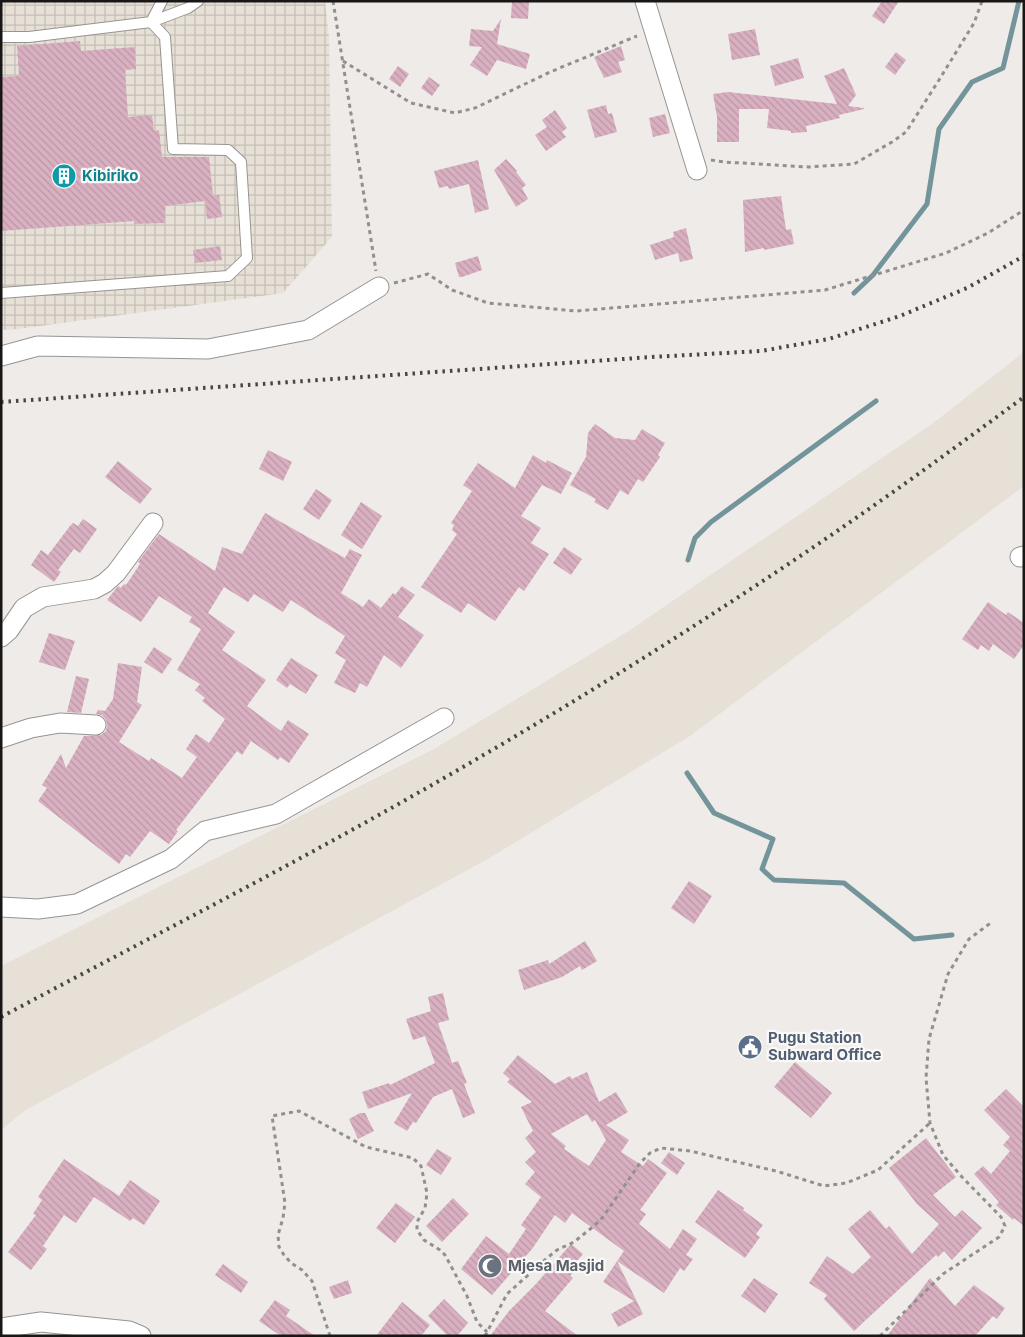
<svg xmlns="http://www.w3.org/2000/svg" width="1025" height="1337" font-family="Inter,sans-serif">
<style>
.built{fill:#e7e0d6}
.industrial{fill:url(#industrial-grid)}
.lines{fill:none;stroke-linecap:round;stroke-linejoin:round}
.stream{stroke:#73949a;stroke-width:5}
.building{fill:url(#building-back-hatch);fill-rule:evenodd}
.lane-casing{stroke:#969491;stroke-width:12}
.street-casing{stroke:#969491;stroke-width:21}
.path{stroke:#92908e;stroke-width:3;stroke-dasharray:4 4;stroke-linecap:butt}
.lane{stroke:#fff;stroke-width:10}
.street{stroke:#fff;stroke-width:19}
.rail{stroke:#484645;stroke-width:4;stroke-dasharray:2.5 5;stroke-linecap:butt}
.labels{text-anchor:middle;stroke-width:4.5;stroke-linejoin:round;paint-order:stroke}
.culture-label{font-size:15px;font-weight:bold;fill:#0d838f;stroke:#fbf9f6;text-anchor:start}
.service-label{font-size:15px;font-weight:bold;fill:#4e5e75;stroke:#fbf9f6;text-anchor:start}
.worship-label{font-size:15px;font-weight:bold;fill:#5b616d;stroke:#fbf9f6;text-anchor:start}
</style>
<defs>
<pattern id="industrial-grid" width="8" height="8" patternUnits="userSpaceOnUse" patternTransform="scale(1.25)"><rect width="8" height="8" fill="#e7e0d6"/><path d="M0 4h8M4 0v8" fill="none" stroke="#c5bfb7"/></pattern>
<pattern id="building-back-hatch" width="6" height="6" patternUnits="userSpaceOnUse" patternTransform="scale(1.25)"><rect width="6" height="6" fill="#d9b0c1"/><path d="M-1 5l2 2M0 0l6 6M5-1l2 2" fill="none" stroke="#ba97a5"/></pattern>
</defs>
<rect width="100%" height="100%" fill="#eeebe8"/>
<path class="built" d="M1024,352v134l-334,250 -204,124 -462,251 -23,19v-164l433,-217 193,-117 305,-208z"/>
<path class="industrial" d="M1,1h324l4,37 3,199 -49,56 -265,36 -17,1z"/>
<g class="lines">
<path class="stream" d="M854,293l19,-18 54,-71 12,-75 33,-47 31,-14 16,-67
M688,560l7,-22 16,-16 165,-121
M687,773l27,40 59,26 -11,30 12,11 70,3 70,56 38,-4"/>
</g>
<path class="building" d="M512,1h17l-1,18 -17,-1z
M882,1h17l-15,23 -12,-8z
M501,19l-4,25 33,10 -4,15 -29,-9 -10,16 -17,-11 12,-18 -13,-1 2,-17 22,2z
M755,29l5,26 -28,5 -4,-26z
M80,41l1,10 54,-4 1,22 -11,1 3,47 24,-2 2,16 5,-1 3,27h47l4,39 6,-1 3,22 -15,2 -2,-18 -40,5v17l-31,1v-3l-133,10v-154l18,-1 -2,-30z
M621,46l4,14 -7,2 4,10 -18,6 -10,-21z
M896,52l10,8 -11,15 -10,-8z
M798,58l6,20 -29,8 -5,-20z
M398,66l11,8 -9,13 -11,-8z
M844,68l12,27 -8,11 16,2v1l-25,6 1,3 -34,8 1,6 -16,1v-2l-24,-3 2,-19h-30v33h-22v-25l-4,-23 15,-2 109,12 -13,-28z
M429,77l11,8 -8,11 -11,-8z
M606,105l2,9 4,-1 5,19 -22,6 -8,-28z
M555,110l12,18 -5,4 4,5 -20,14 -11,-16 12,-8 -5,-7z
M665,114l5,19 -17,4 -4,-19z
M506,159l11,12 -1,1 10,13 -4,3 6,11 -12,8 -22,-37z
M478,160l11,49 -14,4 -6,-29 -20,5 -1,-3 -9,2 -5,-17z
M781,196l5,34 5,-1 3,15 -30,6v-2l-19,4 -2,-52z
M686,228l7,31 -13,3 -2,-9 -23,7 -5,-15 24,-8 -1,-5z
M220,246l2,14 -27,3 -2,-13z
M478,256l4,14 -20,7h-3l-4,-14z
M595,424l20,14 20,2 7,-11 23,14 -7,12 2,2 -17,25 -5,-3 -10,16 -8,-5 -12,20 -14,-8 2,-3 -26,-14 16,-28 2,-24z
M268,450l24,12 -9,19 -24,-12z
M533,455l13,8 1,-3 25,13 -11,21 -19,-9 -21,31 20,12 -10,15 18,11 -25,37 -5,-4 -24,34 -27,-18 -7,10 -40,-26 36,-53 -5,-4 2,-5 -3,-2 21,-32 -9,-6 15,-22 37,25z
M118,461l34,28 -12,15 -35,-27z
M316,489l16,11 -13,20 -16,-11z
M361,502l21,14 -20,33 -21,-14z
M265,513l80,45 5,-9 12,6 -21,38 22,14 6,-8 12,9 12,-15 2,2 7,-9 13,9 -17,22 26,18 -23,33 -17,-13 -17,32 -7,-4 -5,10 -21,-10 12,-23 -11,-7 10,-17 -54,-36 -8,12 -29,-18 -6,8 -24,-15 -16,26 27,19 -13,18 44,30 -19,26 34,25 7,-11 21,14 -20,29 -9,-6 -2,3 -27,-19 -9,14 -5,-4 -61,79 2,1 -9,13 -19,-13 -20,26 -4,-3 -7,10 -81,-63 9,-13 -5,-3 19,-31 5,14 18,-32 17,-1 5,-4 1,-6 -1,-5 -4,-5 -6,-1 2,-4 7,1 8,-12 5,-36 24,4 -5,35 5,3 -23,37 30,19 2,-3 31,20 15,-21 -11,-8 10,-15 13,9 16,-24 -23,-18 3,-3 -10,-8 5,-6 -23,-14 24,-41 -12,-7 3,-5 -33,-21 -18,26 -34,-22 11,-14 3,2 3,-4 2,1 14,-21 -2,-2 21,-28 56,37 7,-24 20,7z
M83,519l14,10 -17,24 -6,-4 -16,21 3,2 -7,10 -23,-17 10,-15 7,5 22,-29 3,-3 5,3z
M564,547l18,12 -11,16 -18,-12z
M988,602l18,13 2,-3 16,11v22l-10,14 -21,-15 -4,7 -8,-6 -3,5 -16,-11z
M49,633l26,8 -10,29 -26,-8z
M154,647l18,12 -10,15 -18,-12z
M291,658l27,17 -12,19 -16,-10 -3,4 -11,-8z
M76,676l13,3 -8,34 -14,-1z
M689,881l23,15 -18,28 -23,-16z
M585,941l12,20 -15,9 -2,-4 -18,11 -38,13 -6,-20 30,-10 1,4z
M443,993l6,27 -11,3 14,40 6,-2 9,22 -3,1 11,29 -12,5 -11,-29 -19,8 -17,26 -3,-1 -6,9 -13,-8 18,-30 -44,16 -6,-17 27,-9 1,2 45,-22 -10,-27 -12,4 -7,-21 25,-8 -3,-14z
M750,1036l11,8 -11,14 -10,-8z
M518,1055l37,29 15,-8 2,3 15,-7 12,30 17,-10 12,20 -22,13 23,15 -8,12 22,14 5,-7 19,14 -27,37 6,4 -7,10 31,25 13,-20 14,10 -11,16 7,4 -9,12 -4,-3 -16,25 -47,-32 26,53 -25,13 -7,-13 23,-13 -31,-19 21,-31 -52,-38 -7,10 -10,-8 -23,34 -40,46 -31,-26 25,-33 23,18 17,-25 -5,-4 20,-28 -16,-13 10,-12 -10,-10 11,-10 -11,-14 8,-7 -12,-24 11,-5 -25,-20 3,-3 -7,-6zM587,1114l5,8 3,-2 11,20 -17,26 -25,-17 2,-3 -15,-12z
M795,1062l37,31 -21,25 -37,-31z
M1006,1089l18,18v119l-10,-8 -1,2 -17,-15 3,-3 -25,-28 9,-8 8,8 19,-23 -7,-6 7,-8 -26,-27z
M360,1113h5l9,18 -16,8 -9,-20z
M926,1138l30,39 -23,18 22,22 7,-7 20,18 -30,32 -8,-9 -6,6 -2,-2 -82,76 -30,-32 3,-4 -18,-12 18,-27 26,18 18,-17 -23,-28 22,-19 16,19 3,-3 23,28 27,-30 -22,-20 -28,-36z
M437,1149l15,9 -11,17 -15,-10z
M669,1152l16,11 -8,12 -16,-12z
M64,1159l55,37 11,-16 30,21 -16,24 -11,-7 -3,3 -36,-24 -18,26 -12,-8 -21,31 4,3 -16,21 -23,-18 28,-37 -3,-1 9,-14 -4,-3z
M718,1190l26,18 -1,2 20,15 -7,9 4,3 -15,21 -50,-36z
M453,1198l16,16 -27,28 -16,-16z
M396,1203l19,14 -20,26 -19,-15z
M571,1244l12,10 -7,8 3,3 -9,11 3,2 -28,33 33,25h-88l19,-25 26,-26z
M223,1264l25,18 -7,11 -26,-18z
M754,1278l24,16 -13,19 -24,-17z
M930,1278l25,28 19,-21 31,23 -8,11 -4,-3 -18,20h-88z
M348,1280l4,13 -18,6 -5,-12z
M444,1299l24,24 -11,13h-9l-20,-20z
M275,1300l15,10 -4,6 29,20h-34l-22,-15z
M402,1302l28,23 -9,11h-45z"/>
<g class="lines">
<defs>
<path id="lane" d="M1,37h28l122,-15 11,-21
M1,293l227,-17 19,-18 -6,-96 -13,-12 -55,-1 -8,-112 -14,-15 37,-14 10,-7"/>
<path id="street" d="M645,1l52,169
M1,356l37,-10 170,3 100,-19 71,-43
M1020,557l4,-1
M1,637l8,-7 15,-22 19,-11 51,-8 11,-6 11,-10 37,-50
M1,738l30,-10 29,-5 36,2
M1,907l37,2 39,-5 94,-45 34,-28 71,-17 168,-96
M1,1328l40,-6 88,9 12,5"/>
</defs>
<use href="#lane" class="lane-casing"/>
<use href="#street" class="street-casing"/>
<path class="path" d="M333,1l43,270
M343,61l68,42 44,10 20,-5 75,-36 87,-36
M711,160l13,2 85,5 45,-3 38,-22 14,-10 33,-52 35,-57 8,-22
M394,283l34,-9 24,16 36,13 88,8 249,-21 121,-37 42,-20 36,-23
M330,1336l-18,-55 -10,-11 -11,-7 -7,-8 -5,-8 -1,-12 5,-17 2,-15 -13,-87 27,-5 67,36 47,11 8,8 6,27 -2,15 -8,14v8l7,10 16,10 5,5 22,41 10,26 10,10
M485,1336l22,-42 40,-36 10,-8 17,-8 20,-16 9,-9 37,-54 10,-10 11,-5 29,3 86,20 48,15 22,-3 32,-13 52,-47
M880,1336l63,-62 56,-37 6,-11 -4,-9 -39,-40 -19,-22 -13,-32 -4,-45 3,-39 19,-65 21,-35 23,-17"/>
<use href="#lane" class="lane"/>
<use href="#street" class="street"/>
<path class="rail" d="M1,402l651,-45 109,-6 68,-12 71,-23 67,-28 57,-32
M1,1017c137,-73 274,-143 408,-219 148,-84 294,-175 434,-271 61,-42 121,-86 181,-130"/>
</g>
<defs>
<symbol id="building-disc" viewBox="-11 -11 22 22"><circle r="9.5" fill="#0f9aa8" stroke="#fbf9f6"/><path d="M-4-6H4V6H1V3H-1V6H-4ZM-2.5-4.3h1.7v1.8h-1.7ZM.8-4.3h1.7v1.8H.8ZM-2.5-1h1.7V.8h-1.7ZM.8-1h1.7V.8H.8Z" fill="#fff"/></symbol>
<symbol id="civic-disc" viewBox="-11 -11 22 22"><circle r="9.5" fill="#5c6f8a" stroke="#fbf9f6"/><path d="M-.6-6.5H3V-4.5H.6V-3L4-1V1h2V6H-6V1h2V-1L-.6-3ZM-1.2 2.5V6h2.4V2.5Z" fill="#fff"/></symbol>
<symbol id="mosque-disc" viewBox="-11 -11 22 22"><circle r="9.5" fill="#6b7280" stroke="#fbf9f6"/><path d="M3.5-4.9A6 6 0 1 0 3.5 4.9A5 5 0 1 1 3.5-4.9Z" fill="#fff"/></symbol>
</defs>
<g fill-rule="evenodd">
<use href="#building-disc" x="50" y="162" width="28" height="28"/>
<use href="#civic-disc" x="736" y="1033" width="28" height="28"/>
<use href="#mosque-disc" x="476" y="1252" width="28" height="28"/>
</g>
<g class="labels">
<g class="culture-label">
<text x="82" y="181">Kibiriko</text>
</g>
<g class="service-label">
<text x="768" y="1043">Pugu Station<tspan x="768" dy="17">Subward Office</tspan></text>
</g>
<g class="worship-label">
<text x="508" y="1271">Mjesa Masjid</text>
</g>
</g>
<rect width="1025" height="1337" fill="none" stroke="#181716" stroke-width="5"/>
</svg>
